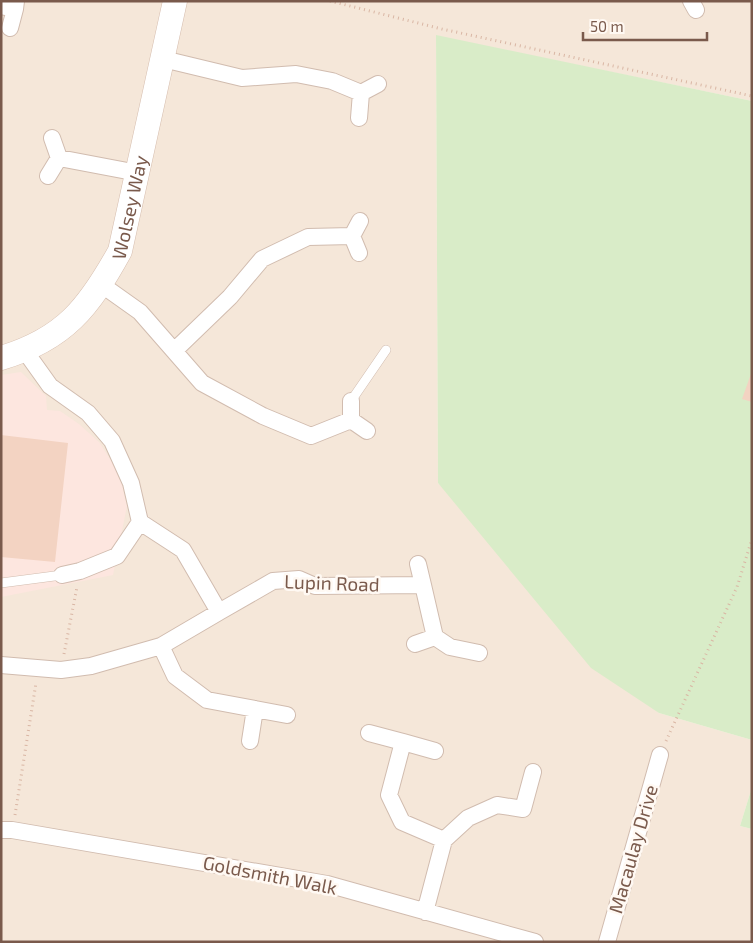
<svg xmlns="http://www.w3.org/2000/svg" width="753" height="943" font-family="'Exo 2',sans-serif">
<style>
.residential{fill:#f5e7d9}
.commercial{fill:#fde6df}
.green{fill:#d9ecc8}
.building{fill:#f3d3c2}
.lines{fill:none;stroke-linecap:round;stroke-linejoin:round}
.lane-casing{stroke:#d1bcaf;stroke-width:10}
.street-casing{stroke:#d1bcaf;stroke-width:18}
.secondary-casing{stroke:#d6beaf;stroke-width:25}
.path{stroke:#d9b6a4;stroke-width:3;stroke-dasharray:1 4;stroke-linecap:butt}
.lane{stroke:#fff;stroke-width:9}
.street{stroke:#fff;stroke-width:16}
.secondary{stroke:#fff;stroke-width:24}
.labels{text-anchor:middle;stroke-width:5;stroke-linejoin:round;paint-order:stroke}
.street-label{font-size:19px;fill:#7a5a4c;stroke:#fff9f3}
</style>
<rect width="100%" height="100%" fill="#fdf5eb"/>
<path class="residential" d="M1,1h751v100l-316,-65 2,447 221,230 93,27v47l-12,39 12,3v113h-751z"/>
<path class="commercial" d="M21,372l25,24 1,14 13,1 19,13 20,18 17,26 6,17 5,21 -14,69 -112,22v-222z"/>
<path class="green" d="M436,35l316,66v639l-93,-27 -68,-45 -153,-185z
M752,787v42l-12,-3z"/>
<path class="building" d="M752,371v31l-10,-3z
M1,435l67,8 -13,119 -54,-5z"/>
<g class="lines">
<defs>
<path id="lane" d="M351,401l35,-51
M1,583l61,-8"/>
<path id="street" d="M691,1l5,9
M1,6l14,3 1,-8
M10,28l5,-19
M163,59l79,19 54,-4 36,7 29,12 -2,25
M361,93l17,-9
M52,138l7,20
M48,176l11,-18 79,15
M352,236l7,17
M102,285l38,27 62,71 61,33 48,20 40,-16v-19
M25,351l25,35 38,27 24,28 19,42 9,39 -23,34 -37,15 -18,4
M174,351l56,-54 32,-38 46,-22 44,-1 8,-15
M351,420l16,11
M140,522l43,28 36,62 54,-31 26,-2 16,7 108,-1 12,52 15,10 29,6
M418,564l5,21
M415,644l20,-7
M161,646l14,30 32,24 80,15
M1,665l60,5 30,-4 70,-20 58,-34
M369,733l34,9
M250,741l5,-32
M435,751l-32,-9 -14,53 13,27 42,18
M1,830h11l315,54 208,58
M425,912l19,-72 24,-22 29,-13 26,4 10,-37
M607,942l53,-187"/>
<g id="secondary">
<path id="s1" d="M1,358c64,-19 88,-51 119,-107l55,-250"/>
</g>
</defs>
<use href="#lane" class="lane-casing"/>
<use href="#street" class="street-casing"/>
<use href="#secondary" class="secondary-casing"/>
<path class="path" d="M330,1l112,28 310,67
M64,654l13,-67
M666,741l71,-154 15,-48
M15,815l21,-132"/>
<use href="#lane" class="lane"/>
<use href="#street" class="street"/>
<use href="#secondary" class="secondary"/>
</g>
<g class="labels">
<g class="street-label">
<text dy="7" stroke="none"><textPath href="#s1" startOffset="210">Wolsey Way</textPath></text>
<text transform="translate(332 583) rotate(2)" y="7">Lupin Road</text>
<text transform="translate(633 849) rotate(-74)" y="7">Macaulay Drive</text>
<text transform="translate(270 875) rotate(11)" y="7">Goldsmith Walk</text>
</g>
</g>
<rect width="753" height="943" fill="none" stroke="#7a5a4c" stroke-width="5"/>
<path d="M583 32v8h124v-8" fill="none" stroke="#7a5a4c" stroke-width="2.5"/>
<text x="590" y="32" font-size="15" fill="#7a5a4c" stroke="#fff9f3" stroke-width="4" paint-order="stroke">50 m</text>
</svg>
